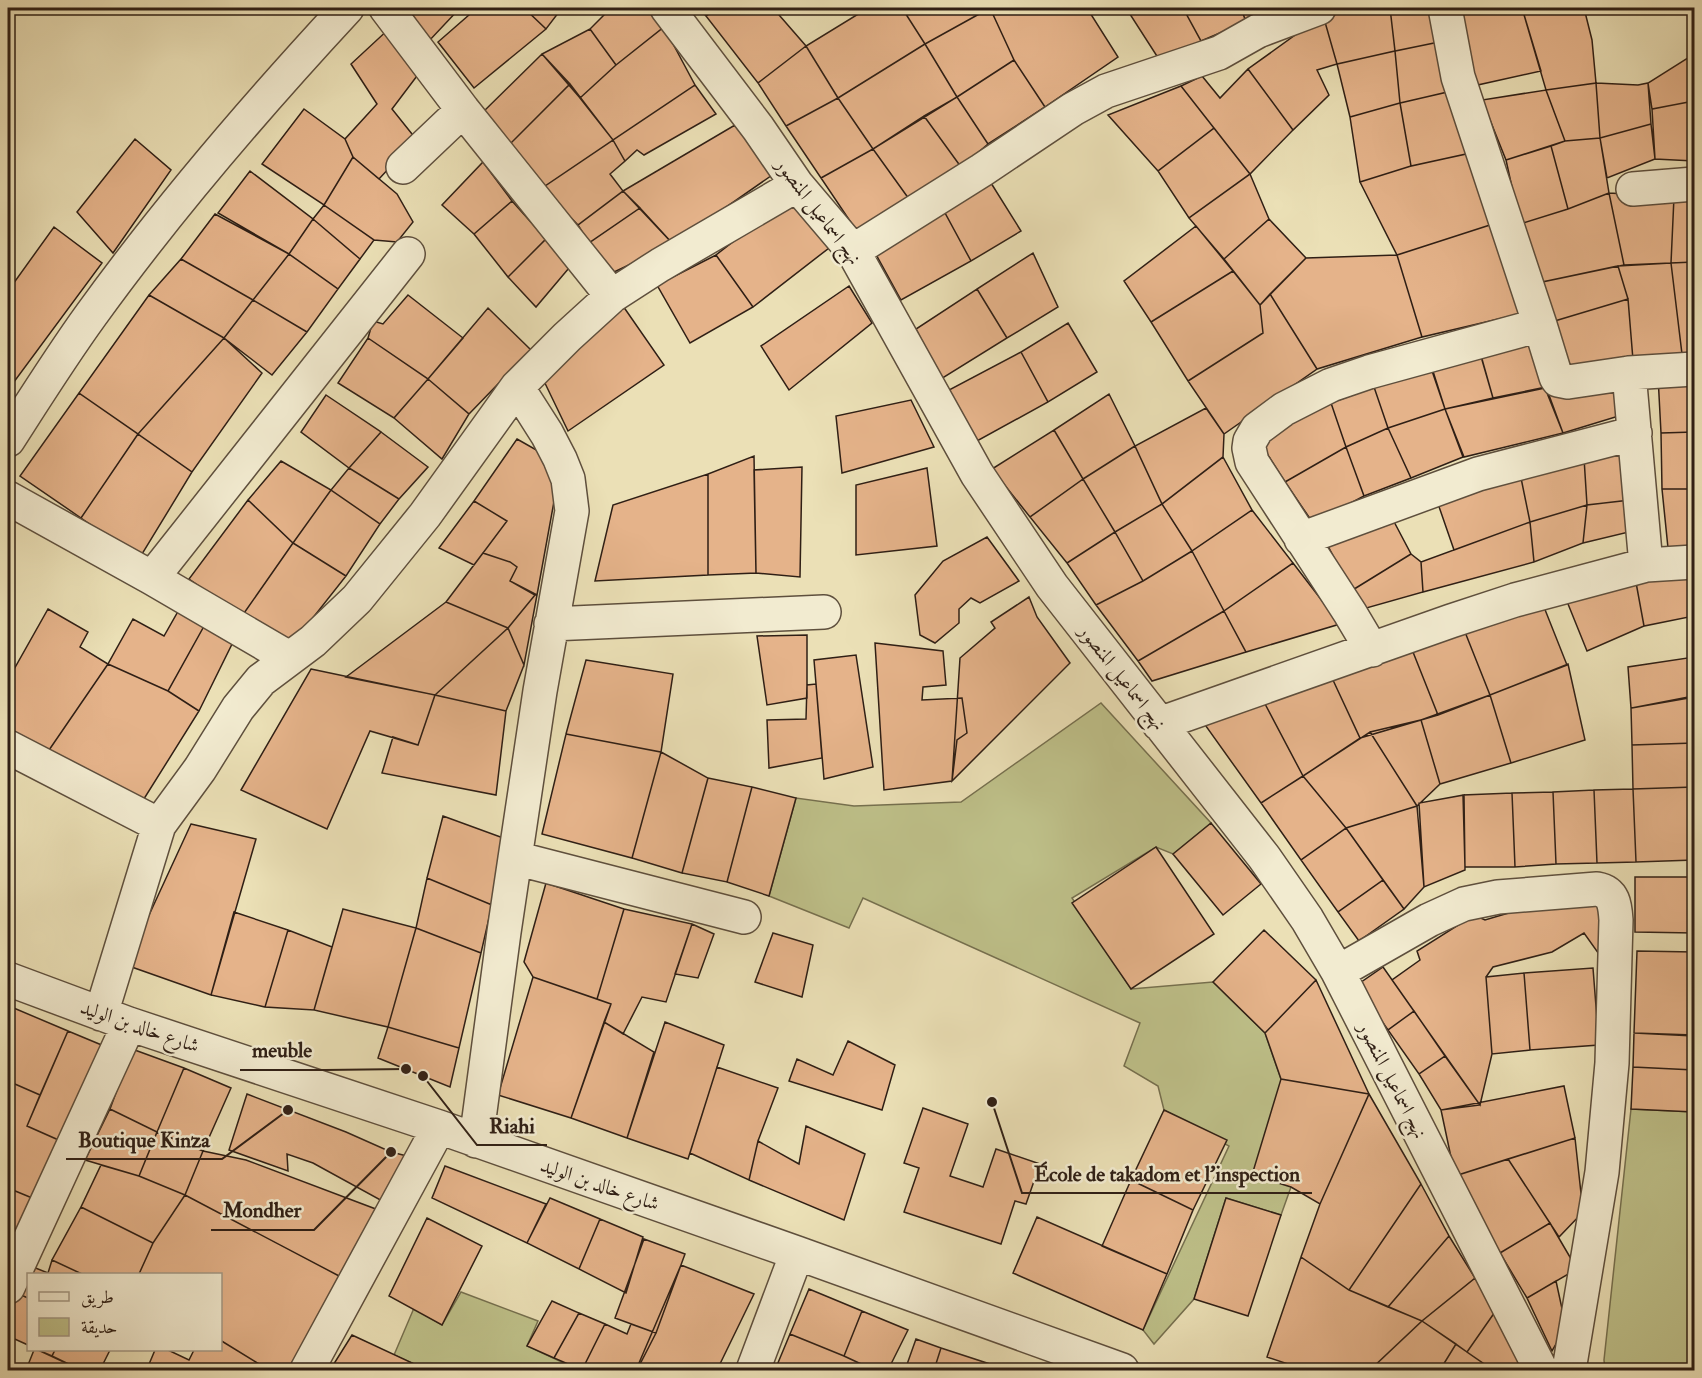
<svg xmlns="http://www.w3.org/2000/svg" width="1702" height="1378" font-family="'IM FELL Double Pica',Amiri,serif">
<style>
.green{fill:#bec089;stroke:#76704f;stroke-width:1.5}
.building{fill:#e5b38a;stroke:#2f1f15;stroke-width:1.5}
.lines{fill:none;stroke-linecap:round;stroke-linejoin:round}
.minor-casing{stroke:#5e4f3d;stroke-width:36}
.minor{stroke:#f2ebd0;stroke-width:33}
.labels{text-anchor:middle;stroke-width:5;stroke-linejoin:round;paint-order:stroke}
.street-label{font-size:20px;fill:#2f1f15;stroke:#f2ebd0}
.leader{fill:none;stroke:#2f1f15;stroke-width:2}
.callout-dot{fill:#2f1f15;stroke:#f2ebd0;stroke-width:2}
.callout-label{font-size:21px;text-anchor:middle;font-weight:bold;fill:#2f1f15;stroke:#f2ebd0;stroke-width:5;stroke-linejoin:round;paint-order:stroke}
</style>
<rect width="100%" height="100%" fill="#ebe0b6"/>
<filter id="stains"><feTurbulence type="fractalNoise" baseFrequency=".00333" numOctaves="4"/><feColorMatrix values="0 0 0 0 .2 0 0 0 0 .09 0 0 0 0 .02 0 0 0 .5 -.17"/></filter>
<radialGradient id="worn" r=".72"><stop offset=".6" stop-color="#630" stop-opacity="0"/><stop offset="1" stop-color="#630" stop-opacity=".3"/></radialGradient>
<path class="green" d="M1101,703l110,120 -38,31 -17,-7 -84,51 59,91 82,-7 52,51 16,46 10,108 -10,28 -55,-17 -32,101 -40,45 -11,-14 86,-184 -65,-36 -6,-24 -34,-20 16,-43 -277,-125 -14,30 -80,-32 27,-98 58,8 107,-4z
M1631,1109l63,3v258h-89l-1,-10z
M461,1292l77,29 -11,25 52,24h-157l1,-2 -29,-13 20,-47 28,17z"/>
<path class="building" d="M396,8h64l-32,34z
M477,8h47l22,21 -72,59 -36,-46z
M524,8h38l-16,21z
M611,8h36l17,19 -48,38 -26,-36z
M699,8h19l-12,8z
M718,8h55l33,38 -48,37 -52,-67z
M868,8h34l23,36 -87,54 -32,-52z
M902,8h88l-65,36z
M990,8l24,52 -57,37 -32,-53z
M990,8h97l31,49 -73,50 -31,-47z
M1126,8h57l18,33 -39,23z
M1183,8h58l5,14 -45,19z
M1241,8h44l-39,14z
M1353,8h37l5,43 -58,13 -14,-49z
M1390,8h45l9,33 -49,10z
M1461,8h61l19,63 -68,15z
M1522,8h62l8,32 4,43 -50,7z
M1323,15l14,49 -20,6 12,25 -36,35 -45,-61z
M392,26l31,42 -31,41 24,30 -37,40 -26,-22 -8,-18 32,-35 -26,-40z
M664,27l31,58 -82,55 -33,-42 36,-33z
M590,29l26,36 -36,33 -38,-44z
M1444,41l8,50 -52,12 -5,-52z
M925,44l32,53 -84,52 -35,-51z
M806,46l32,52 -52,28 -28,-43z
M1395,51l5,52 -50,14 -13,-53z
M542,54l28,30 -63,63 -25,-34z
M1694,54v47l-42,8 -4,-26z
M1014,60l31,47 -57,37 -31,-47z
M1248,69l45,61 -43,44 -69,-88 21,-10 18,22z
M1596,83l4,55 -35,3 -19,-51z
M1596,83l42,2 10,-2 3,41 -51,14z
M570,84l43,56 -71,48 -35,-41z
M695,85l21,29 -72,41 -7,-5 -12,11 -12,-21z
M1181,86l33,42 -56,43 -50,-56z
M1546,90l19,51 -59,19 -24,-60z
M1452,91l19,62 -60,13 -11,-63z
M957,97l31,47 -27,23 -37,-51z
M838,98l35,51 -52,29 -35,-52z
M1694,101v60l-39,-2 -3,-50z
M1400,103l11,63 -51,16 -10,-65z
M304,109l41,30 8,18 -29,48 -62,-41z
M924,116l37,51 -52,32 -36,-50z
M1651,124l4,35 -48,19 -7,-40z
M735,125l43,46 -105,73 -50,-53z
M1214,128l36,46 -61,44 -31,-47z
M1600,138l9,55 -41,16 -17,-63 14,-5z
M135,139l36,31 -58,83 -36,-41z
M613,140l12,21 -15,13 13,17 -45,34 -36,-37z
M1551,146l17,63 -48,15 -14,-64z
M873,149l36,50 -51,34 -37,-55z
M1471,153l19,72 -93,30 -37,-73 51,-16z
M353,157l44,37 16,28 -16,20 -23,-2 -50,-35z
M483,162l29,39 -38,33 -32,-29z
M250,171l63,48 -24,35 -71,-41z
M1250,174l19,45 -45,40 -35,-41z
M991,183l30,48 -50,30 -27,-50z
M623,191l17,17 -51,35 -11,-18z
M1609,193l65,4 -3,66 -47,2z
M1609,193l15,72 -87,18 -17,-59 48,-15z
M792,196l37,52 -76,59 -37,-52z
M1694,196v66l-23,1 3,-66z
M512,201l34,38 -38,38 -34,-43z
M324,205l50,35 -14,19 -47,-40z
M640,208l33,36 -61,29 -23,-30z
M944,211l27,50 -70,39 -28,-51z
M215,214l74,40 -36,46 -72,-41z
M313,219l47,40 -22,30 -49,-35z
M1269,219l37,39 -46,47 -36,-46z
M1490,225l30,89 -98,23 -25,-82z
M1196,226l37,45 -82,51 -27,-41z
M54,227l48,36 -94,127v-99z
M546,239l23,29 -33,39 -28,-30z
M1033,253l25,54 -51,31 -30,-49z
M289,254l49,35 -31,43 -54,-32z
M716,255l37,52 -63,36 -33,-58z
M1397,255l25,82 -105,32 -47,-75 36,-36z
M181,259l72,41 -29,38 -75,-43z
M1694,262v91l-12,1 -11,-91z
M1671,263l11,91 -49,6 -5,-61 -10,-33z
M1618,266l10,33 -80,24 -11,-40z
M1233,271l27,34 3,28 -75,48 -37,-59z
M849,286l23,37 -83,67 -28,-44z
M977,289l30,49 -66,41 -25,-50z
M1270,294l47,75 -93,65 -36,-53 75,-48 -3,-28z
M149,295l75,43 -86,96 -59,-41z
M408,295l55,43 -35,41 -60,-41 5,-17 10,3z
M1628,299l5,61 -71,10 -14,-47z
M253,300l54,32 -35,43 -48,-37z
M623,306l41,59 -96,66 -26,-54z
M488,308l43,42 -62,64 -41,-35z
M1068,323l29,49 -49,30 -27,-50z
M1525,337l21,50 -53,11 -13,-46z
M224,338l38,35 -70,99 -54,-38z
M368,338l60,41 -34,39 -56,-35z
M1021,352l27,50 -71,39 -28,-51z
M1480,353l13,45 -48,11 -14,-44z
M1430,365l15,44 -57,19 -14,-41z
M1658,376l36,1v55l-33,1z
M428,379l41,35 -27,45 -48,-41z
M1619,381l3,34 -59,18 -17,-46z
M1374,387l14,41 -42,19 -15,-44z
M1545,388l18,45 -99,24 -19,-48z
M79,393l59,41 -57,84 -61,-42z
M1109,394l26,52 -52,33 -29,-49z
M326,395l55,37 -32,36 -48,-36z
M911,400l23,47 -92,26 -6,-57z
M1331,403l15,44 -61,35 -26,-41z
M1206,408l18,26 -1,23 -61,47 -27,-58z
M1445,409l18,48 -52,21 -23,-50z
M1388,428l23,50 -47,18 -18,-49z
M1054,430l29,49 -53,38 -38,-48z
M381,432l47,35 -29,32 -50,-31z
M1694,432v57h-32l-1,-56z
M138,434l54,38 -53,87 -58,-41z
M517,439l30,17 10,29 -20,110 -27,-14 7,-14 -7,-5 -27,-9 24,-32 -33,-20z
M1629,443l1,57 -43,5 -3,-47z
M1135,446l27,58 -47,28 -32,-53z
M1346,447l18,49 -51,27 -28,-41z
M754,456l2,117 -48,2v-101z
M1223,457l29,53 -60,41 -30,-47z
M1584,458l3,47 -57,17 -10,-49z
M281,461l50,29 -38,53 -45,-43z
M802,467l-2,110 -44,-4 -2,-103z
M349,468l50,31 -19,25 -49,-34z
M927,468l10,78 -81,9v-70z
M1520,473l10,49 -76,28 -18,-52z
M708,474v101l-113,6 18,-76z
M1083,479l32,53 -48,31 -37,-46z
M1662,489h32v65l-26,-6z
M331,490l49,34 -34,52 -53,-33z
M248,500l45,43 -51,73 -53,-37z
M1630,500l3,31 -50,12 4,-38z
M474,501l33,20 -33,44 -35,-17z
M1162,504l30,47 -49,30 -28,-49z
M1587,505l-4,38 -49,19 -4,-40z
M1252,510l41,53 -69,48 -32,-60z
M1391,516l20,38 -60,37 -25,-49z
M1530,522l4,40 -111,30 -2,-30z
M1115,532l28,49 -47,24 -29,-42z
M987,537l32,44 -39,22 -9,-5 -12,11v14l-24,20 -15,-8 -5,-40 28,-34z
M293,543l53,33 -53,67 -51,-27z
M1192,551l32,60 -86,50 -42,-56 47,-24z
M483,553l27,9 7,5 -7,14 25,14 -27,33 -62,-26z
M1411,554l10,8 2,30 -60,17 -12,-18z
M1293,563l47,61 -94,28 -22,-41z
M1694,574v42l-50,10 -9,-49z
M1635,577l9,49 -57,25 -21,-52z
M535,595h2l-13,70 -16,-37z
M1029,597l8,20 33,46 -118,118 8,-123 35,-30 -4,-6z
M1540,597l27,68 -77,30 -27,-68z
M446,602l62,26 -73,67 -89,-18z
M180,608l28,11 -40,72 -60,-27 25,-45 31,17z
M48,609l40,23 -8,15 28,17 -61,89 -39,-21v-52z
M1224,611l22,41 -94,29 -14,-20z
M208,619l28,17 -37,75 -31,-20z
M1463,627l27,68 -52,20 -27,-68z
M508,628l16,37 -18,46 -71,-16z
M807,635v63l-40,7 -10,-69z
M875,643l68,8 3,34 -23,2 -1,13 40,-2 5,35 -10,7 -5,41 -68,9z
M1411,647l27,68 -78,23 -28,-60z
M856,655l17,112 -49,12 -10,-119z
M1694,657v40l-63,11 -3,-41z
M586,660l87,14 -12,78 -95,-18z
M108,664l60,27 31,20 -57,91 -95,-49z
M1568,664l17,76 -74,23 -21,-68z
M311,669l124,26 -17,50 -48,-14 -43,98 -86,-39z
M1332,678l28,60 -57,38 -39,-74z
M816,684l6,74 -53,10 -2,-48 39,-1 1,-34z
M435,695l71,16 -10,84 -114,-22 11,-36 25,8z
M1490,695l21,68 -71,21 -19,-64z
M1694,696v47l-62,2 -1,-37z
M1264,702l39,74 -42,27 -58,-81z
M1421,720l19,64 -23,22 -47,-74z
M1370,732l47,74 -71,22 -43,-52z
M566,734l95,18 -29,106 -90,-24z
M1694,743v44l-61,2 -1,-44z
M661,752l47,26 -26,95 -50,-15z
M1303,776l43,52 -45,32 -40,-57z
M708,778l44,9 -25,95 -45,-9z
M752,787l44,11 -27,98 -42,-14z
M1694,787v73l-58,2 -3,-73z
M1633,789l3,73 -39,1 -3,-73z
M1594,790l3,73 -41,1 -3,-72z
M1553,792l3,72 -41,3 -3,-74z
M1512,793l3,74h-50l-2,-72z
M1464,795l1,75 -41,17 -5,-84z
M1417,806l7,81 -20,22 -58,-81z
M443,816l63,23 -14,66 -65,-27z
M1211,823l50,61 -38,31 -50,-61z
M191,824l65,15 -45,156 -85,-30z
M1346,828l37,52 -45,32 -37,-52z
M1156,847l58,87 -83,55 -59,-86z
M1635,877h59v56l-59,-1z
M427,878l65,27 -11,48 -65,-25z
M1383,880l21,29 -45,32 -21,-29z
M546,883l78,26 -27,90 -64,-22 -9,-15z
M1601,902v55l-17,-24 -32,19 -59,15 -7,10 6,77 -12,51 -88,-125 28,-20 -3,-9 57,-36 11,5 27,-8z
M343,909l73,19 -28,99 -74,-17z
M624,909l68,15 -26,78 -24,-5 -19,37 -19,-12 7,-18 -14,-5z
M234,912l54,18 -23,77 -54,-12z
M692,924l22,10 -16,44 -23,-4z
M416,928l65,25 -22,95 -71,-21z
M288,930l44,17 -18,63 -49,-3z
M1264,930l52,50 -51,53 -52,-51z
M773,933l40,12 -11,52 -47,-15z
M1637,951l57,1v83l-60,-2z
M1383,967l31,44 -26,19 -31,-45z
M1593,968l6,77 -69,5 -6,-77z
M1524,973l6,77 -38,4 -6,-77z
M533,977l78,27 -40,114 -73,-23z
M1316,980l53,114 -88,-15 -16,-46z
M9,1006l59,25 -28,64 -32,-14z
M1414,1011l31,45 -26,18 -31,-44z
M604,1022l50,30 -27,86 -56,-20z
M665,1022l59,23 -36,114 -61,-21z
M388,1027l71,21 -9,39 -72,-29z
M68,1031l36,15 -41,96 -36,-16z
M1634,1033l60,3v34l-61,-3z
M848,1041l47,24 -13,45 -93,-29 8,-22 36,16z
M132,1049l52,19 -27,64 -47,-23z
M1445,1056l35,49 -39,5 -22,-36z
M717,1067l61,21 -20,53 -9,39 -59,-27z
M1633,1067l61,3v42l-63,-3z
M184,1068l47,20 -28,63 -46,-19z
M1281,1079l88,15 -49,110 -29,-17 -39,-12z
M8,1081l32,14 -13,31 36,16 -26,58 -29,-12z
M1564,1086l11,52 -120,38 -14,-66z
M247,1094l99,38 45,20 16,4 -23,46 -71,-39 -26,-9 1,17 -59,-21z
M1369,1094l52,90 -72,106 -48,-33 19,-53z
M923,1108l45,16 -18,52 33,11 13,-38 44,15 -14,40 -11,-3 -14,43 -97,-32 15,-44 -15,-5z
M110,1109l47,23 -18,44 -54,-16z
M1164,1110l63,30 -34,70 -62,-30z
M806,1126l59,28 -21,66 -95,-40 9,-39 41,23z
M157,1132l46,19 -18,44 -46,-19z
M1575,1138l8,74 -24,25 -51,-78z
M203,1151l43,9 135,51 -40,66 -156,-82z
M1508,1159l42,64 -50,30 -45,-77z
M101,1165l38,11 46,19 -32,48 -72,-36z
M445,1166l101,38 -19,39 -95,-45z
M1131,1180l62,30 -26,64 -65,-28z
M1421,1184l28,52 -61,71 -39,-17z
M8,1188l29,12 -29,52z
M185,1195l156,82 -47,93h-25l-49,-30v-66h-81l14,-31z
M550,1198l50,21 -21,50 -52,-26z
M1226,1198l55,17 -33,101 -54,-17z
M81,1207l72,36 -14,31h-57l-30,-14z
M1037,1217l130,57 -24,56 -130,-57z
M427,1218l55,28 -40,79 -53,-29z
M600,1219l43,18 -17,56 -47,-24z
M1550,1223l27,46 -50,29 -27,-45z
M1449,1236l26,42 -53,43 -34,-14z
M644,1239l41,15 -29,79 -41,-15z
M1301,1257l48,33 73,31 -52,49h-64l-39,-13z
M52,1260l30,14h-54v24l-14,-6 14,-27 20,8z
M681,1265l73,29 -37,76h-81z
M1475,1278l22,31 -30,43 -45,-31z
M1556,1281l10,46 -14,24 -25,-53z
M809,1289l53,22 -18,45 -54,-22z
M14,1292l14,6v47l-20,-9v-30z
M552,1301l27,12 -25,45 -27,-12z
M1497,1309l27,55 -9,6h-22l-26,-18z
M862,1311l46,19 -20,40h-14l-30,-14z
M579,1313l26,11 -23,46 -28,-12z
M1422,1321l34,23 -16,26h-70z
M605,1324l22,10 4,-10 25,9 -19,37h-55z
M790,1334l54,22 30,14h-99z
M352,1335l71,33 -1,2h-92z
M916,1339l25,9 -7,22h-29z
M220,1340l49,30h-117l-5,-1 8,-19h13l21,10 5,-10h26z
M1456,1344l11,8 26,18h-53z
M941,1348l55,18 -3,4h-59z
M34,1350h4l43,20h-55z
M38,1350h17l-3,6z
M55,1350h55l-10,20h-19l-29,-14z"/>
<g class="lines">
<defs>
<path id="minor" d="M386,8l77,102 149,186
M667,8l91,120 39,57 56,66 124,223 75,112 212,271 43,62 31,53 203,398
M1445,8l13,69 82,248 16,52 2,3 10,2 61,-9 65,-4
M403,167l60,-57
M1633,189l61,-5
M853,251l129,-81 91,-61 33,-18 113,-38 39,-22 61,-23
M1629,373l17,192
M8,440c27,-42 54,-85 83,-125 78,-108 166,-210 256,-307
M8,498l144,80 137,80
M1301,539l177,-65 157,-41
M152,578l256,-324
M551,624l273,-12
M1372,650l-22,-37 -98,-151 -3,-14 1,-7 7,-12 27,-20 47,-24 38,-13 171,-47
M1159,724l292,-103 64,-21 131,-35 48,-3
M8,747l151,78
M515,858l229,59
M1338,972l91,-52 35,-16 34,-7 99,-8c17,3 18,16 19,31l-4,143 -10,109 -33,198
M8,979l121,45 310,103 358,126 325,117
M101,1014l58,-189 41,-56 38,-61 23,-28 52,-39 44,-42 68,-84 92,-128 50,-50 45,-41 48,-31 137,-80
M476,1141l28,-209 36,-241 32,-180 -4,-32 -8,-20 -13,-25 -30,-47
M8,1287l121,-263
M307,1370l132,-243
M753,1370l44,-117"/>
</defs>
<use href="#minor" class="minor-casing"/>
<use href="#minor" class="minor"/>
</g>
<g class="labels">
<g class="street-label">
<text transform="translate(819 211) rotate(53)" y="7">نهج اسماعيل المنصور</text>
<text transform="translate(1123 677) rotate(52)" y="7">نهج اسماعيل المنصور</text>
<text transform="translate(140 1026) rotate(19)" y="7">شارع خالد بن الوليد</text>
<text transform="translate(1393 1080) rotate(63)" y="7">نهج اسماعيل المنصور</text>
<text transform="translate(600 1184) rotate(19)" y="7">شارع خالد بن الوليد</text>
</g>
</g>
<path class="leader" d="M406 1069L325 1070H240M423 1076L477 1145H547M288 1110L222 1159H66M992 1102L1022 1193H1312M391 1152L314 1230H211"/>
<g class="callout-dot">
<circle cx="406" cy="1069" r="6"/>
<circle cx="423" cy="1076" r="6"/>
<circle cx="288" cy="1110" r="6"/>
<circle cx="992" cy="1102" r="6"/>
<circle cx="391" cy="1152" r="6"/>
</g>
<g class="callout-label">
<text x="282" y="1057">meuble</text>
<text x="512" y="1133">Riahi</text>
<text x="144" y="1147">Boutique Kinza</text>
<text x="1167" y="1181">École de takadom et l'inspection</text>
<text x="262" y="1217">Mondher</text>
</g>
<rect width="1702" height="1378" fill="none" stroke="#ebe0b6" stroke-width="30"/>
<rect x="9" y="9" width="1684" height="1360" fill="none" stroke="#2f1f15" stroke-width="3"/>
<rect x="15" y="15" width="1672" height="1348" fill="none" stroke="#2f1f15" stroke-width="1.5"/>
<rect x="27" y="1273" width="195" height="78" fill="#f2ebd0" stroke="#a49985" stroke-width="1.5"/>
<rect x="39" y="1292" width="30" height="9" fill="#f2ebd0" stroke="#a49985" stroke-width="1.5"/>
<text x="81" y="1303" font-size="18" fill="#2f1f15">طريق</text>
<rect x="39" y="1318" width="30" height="18" fill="#bec089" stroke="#a49985" stroke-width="1.5"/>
<text x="81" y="1333" font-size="18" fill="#2f1f15">حديقة</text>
<rect width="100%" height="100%" filter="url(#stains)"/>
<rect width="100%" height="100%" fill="url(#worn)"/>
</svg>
